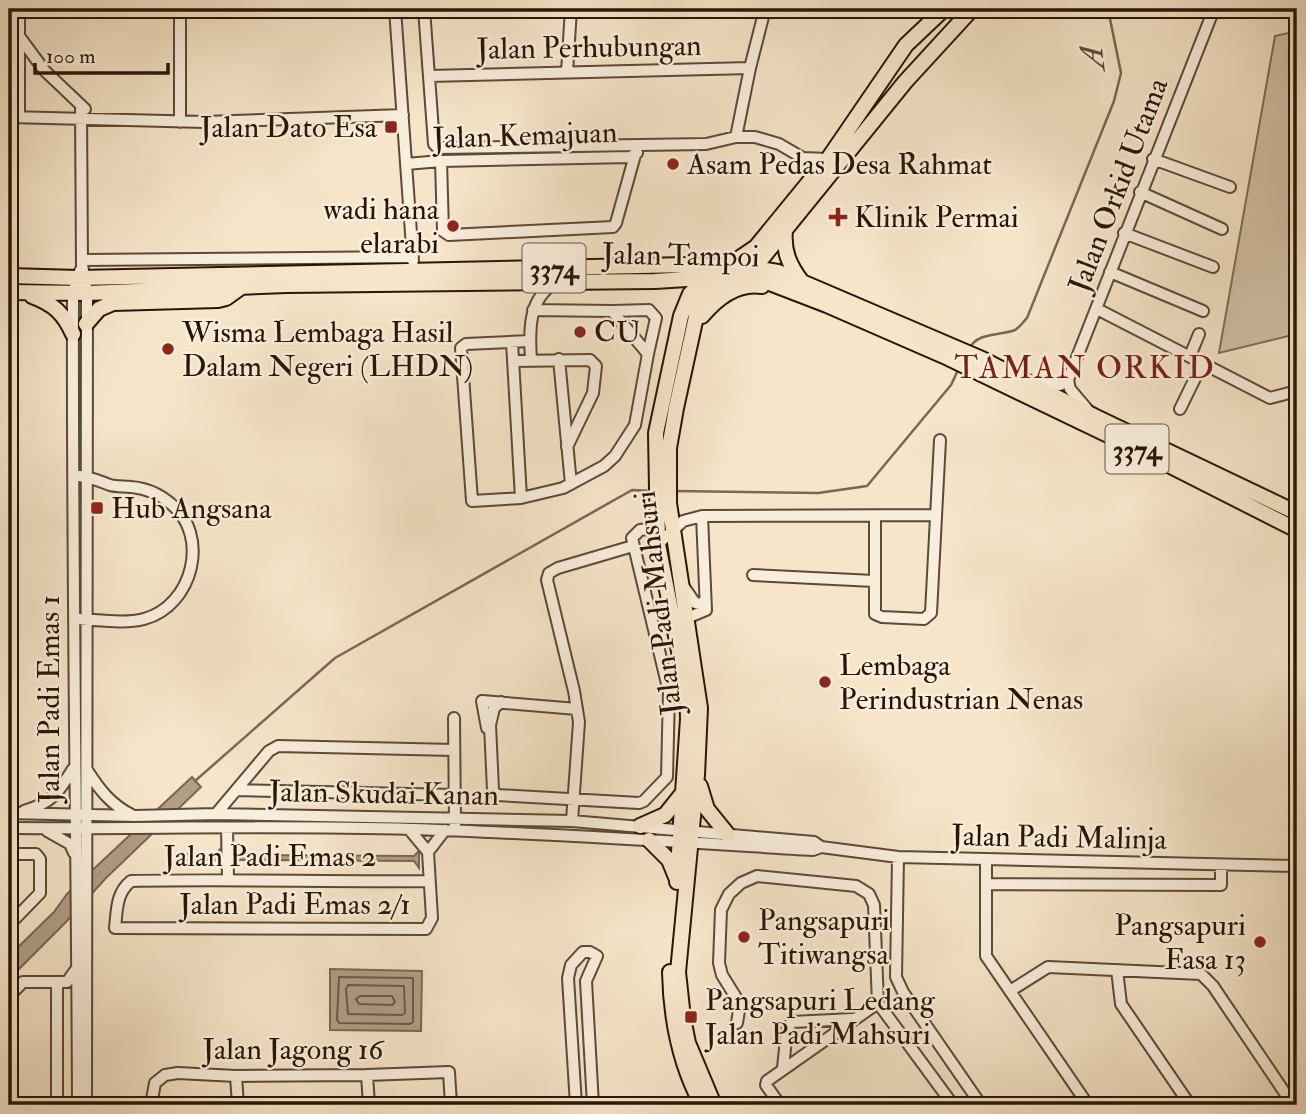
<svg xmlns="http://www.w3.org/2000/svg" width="1306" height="1114" font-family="'IM FELL Double Pica',serif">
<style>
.green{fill:#d3c2a8;stroke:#7e6c57;stroke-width:2}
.water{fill:#b09e87;stroke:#7a6753;stroke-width:2}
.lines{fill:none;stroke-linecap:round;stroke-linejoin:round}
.shore{stroke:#6c5a46;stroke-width:2}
.stream{stroke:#7a6753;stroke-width:2.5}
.minor-casing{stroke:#5c4937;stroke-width:14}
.major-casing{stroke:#291506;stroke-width:18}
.minor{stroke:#f9eedc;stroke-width:10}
.major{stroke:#f6e5c9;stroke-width:14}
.poi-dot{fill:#8f2418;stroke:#f9eedc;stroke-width:2.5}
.labels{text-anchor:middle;stroke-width:5;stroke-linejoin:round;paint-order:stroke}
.shield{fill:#f9eedc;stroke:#675646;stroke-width:2}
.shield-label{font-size:28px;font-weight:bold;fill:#291506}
.street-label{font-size:30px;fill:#291506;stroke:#f9eedc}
.poi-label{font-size:30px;fill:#291506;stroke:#f9eedc;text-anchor:start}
.water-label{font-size:32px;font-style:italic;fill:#5f4c3a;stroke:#f9eedc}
.neighbourhood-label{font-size:32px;letter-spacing:2px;fill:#7a1f14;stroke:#f9eedc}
</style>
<rect width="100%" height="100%" fill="#f6e5c9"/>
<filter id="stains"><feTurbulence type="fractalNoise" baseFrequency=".00286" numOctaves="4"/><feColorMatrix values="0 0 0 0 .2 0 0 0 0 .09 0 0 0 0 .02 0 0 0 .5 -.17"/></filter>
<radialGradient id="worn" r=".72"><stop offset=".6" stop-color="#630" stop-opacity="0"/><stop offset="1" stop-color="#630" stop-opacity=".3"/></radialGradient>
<path class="green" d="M1297,31v303l-78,19 56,-317z"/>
<path class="water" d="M192,777l9,10 -95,91 -41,45 -56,56v-23l45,-44 13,-18z
M221,848l14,2 4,5 175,1 5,-5v17l-5,-7 -175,-1 -4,5 -14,1 -5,-6 -25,1 -5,-2v-5h30z
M330,969l92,2 -1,60 -91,-1z"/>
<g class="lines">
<path class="shore" d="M339,977l74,1v44l-3,2 -71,-1 -2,-4z
M348,985l56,1 1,27 -3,2 -54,-1 -2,-25z
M360,996h32l3,6 -3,3 -33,-1 -3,-5z"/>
<path class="stream" d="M969,349c8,-17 30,-13 46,-19 4,-2 8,-8 12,-12l87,-217 7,-28 -13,-64
M675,491l143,2 49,-7 84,-101 7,-15
M195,781l140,-123 297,-168 19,1"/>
<defs>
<path id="minor" d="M395,9l18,252
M424,9l10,135 4,4 268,-4 30,-7h19l24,7 24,14 25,1
M19,36l25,34 41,39
M567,72l4,-63
M429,76l321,-8
M81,105l1,160 5,28 -1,812
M9,117l196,5 198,-7
M19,117v-108
M180,122v-113
M736,137l14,-69 15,-59
M1153,159l77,28
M441,161l2,70 6,4 164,-8 3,-4 19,-68
M406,164l35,-3 189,-4 7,-4
M1140,192l82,37
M1124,233l89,34
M82,260l331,-3
M1110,272l93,39
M1097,309l173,89 27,-7
M612,311l37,-1 7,8 -8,36
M529,341l-63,3 -5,4 11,153 49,-3 42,-10 41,-22 11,-10 20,-31 13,-71 -36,-43 -79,-1
M512,342l9,156
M1190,356l9,-22
M559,359l12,125
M531,360c-2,-29 -3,-63 26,-78
M513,361l77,-1 6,6 -3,27 -26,54
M1033,383l27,2 8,-5
M1087,409l-17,-20 -2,-9 146,-371
M1180,409l23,-47
M79,476c12,1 20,5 31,9 7,2 14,1 21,2 14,1 28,7 39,16 41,32 23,103 -26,116 -19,5 -45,1 -65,0
M875,516v98l7,3 42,2 7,-6 9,-173
M658,544l25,-23 19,-5 234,-1
M753,575l121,6
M684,587l11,16 10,1
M687,618l19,-8 -4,-94
M501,702l-7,6 -4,17 3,65 4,5 142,8 5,-2 23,-24 2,-85 -37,-154 8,-8 17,-2
M454,718l1,107
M487,728l-5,-27 95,8
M87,770c12,19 24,35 45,45
M236,790l218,5
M24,811c28,-8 34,-18 49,-42
M9,813l126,3 81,-2 356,7 242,21 7,5
M216,814l53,-63 9,-5 176,4
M572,821l7,-99 -5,-31 -27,-111 2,-7 9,-5 75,-22
M9,828c134,1 268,-3 402,1 134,4 269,13 402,21l8,-3 77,10 399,9
M227,828l1,51
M409,829l19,23 4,66 -6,11 -311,-1c2,-18 1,-35 16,-47 99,-2 199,1 298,0
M47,831l23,13 4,9
M428,852l17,-22
M9,854h27l4,5v34l-31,32
M898,857l-2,120 7,15 78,113
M986,860v96l102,149
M986,884l235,1v-20
M1117,970l4,34 69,101
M1010,991l38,-24 153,7 12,12 80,119
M9,996l14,-14h44l10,-14
M737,1023l3,-19 -18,-29 -3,-12 2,-53 8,-16 12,-11 16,-7 99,10 13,8 5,11 4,98 75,102
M783,1068l4,-39 5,-7 61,-3
M367,1075l2,30
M236,1076l2,29
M57,1105v-123
M78,1105c-1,-270 -6,-541 -5,-812l7,-22
M151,1105l4,-22 10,-8 13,-2 58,3 131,-1 82,-3 2,33
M576,1105l-8,-127 3,-13 12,-13h7l7,4 -11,25 7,124
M780,1105l-14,-20 1,-4 111,-78"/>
<path id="major" d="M785,230c-2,21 4,35 17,52
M728,266l28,-19 72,-88 78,-114 38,-36
M9,276l69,2 609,-13 66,3 25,4 24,10 180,77 112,57 203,97
M9,292l78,1 200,-8 368,-4 79,-5 28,4 65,25 117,51 191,92 162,82
M32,296c22,8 32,18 41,38
M702,316c15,-18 35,-34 60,-30
M86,324l13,-15 14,-6 105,-3 8,-2 14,-10
M700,786l7,23 21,26
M640,826l25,-11 16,-20
M649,840l20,20 7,17
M677,882l11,-163 -1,-27 -29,-148 -2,-111 25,-117 9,-22 17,-17
M670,972c1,47 9,91 32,133
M714,1105l-26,-62 -5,-25 -5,-46 19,-197 3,-67 -31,-205v-55l7,-40 21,-96c13,-35 42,-29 62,-50l146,-180 67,-73"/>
</defs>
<use href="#minor" class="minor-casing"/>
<use href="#major" class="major-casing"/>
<use href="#minor" class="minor"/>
<use href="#major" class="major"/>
</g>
<g class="poi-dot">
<rect x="384" y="120" width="14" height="14" rx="3.5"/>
<circle cx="673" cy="164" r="7"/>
<path d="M834.5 206.5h7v7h7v7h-7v7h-7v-7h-7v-7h7z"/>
<circle cx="453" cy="226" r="7"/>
<circle cx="580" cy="332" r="7"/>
<circle cx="168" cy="349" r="7"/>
<rect x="90" y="501" width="14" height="14" rx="3.5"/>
<circle cx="825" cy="682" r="7"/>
<circle cx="744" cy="937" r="7"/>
<circle cx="1260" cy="942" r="7"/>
<rect x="684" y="1010" width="14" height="14" rx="3.5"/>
</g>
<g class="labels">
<g class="shield">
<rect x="522.5" y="243.5" width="63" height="49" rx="5"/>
<rect x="1105.5" y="424.5" width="63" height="49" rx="5"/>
</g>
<g class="shield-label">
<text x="554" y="278">3374</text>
<text x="1137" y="459">3374</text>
</g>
<g class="street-label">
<text transform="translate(589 47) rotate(-1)" y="10">Jalan Perhubungan</text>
<text transform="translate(525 135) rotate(-2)" y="10">Jalan Kemajuan</text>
<text transform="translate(1118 185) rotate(-69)" y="10">Jalan Orkid Utama</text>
<text transform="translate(681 255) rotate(1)" y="10">Jalan Tampoi</text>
<text transform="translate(658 603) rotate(-97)" y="10">Jalan Padi Mahsuri</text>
<text transform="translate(49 699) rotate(-90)" y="10">Jalan Padi Emas 1</text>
<text transform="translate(384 793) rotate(1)" y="10">Jalan Skudai Kanan</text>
<text transform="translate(1059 837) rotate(1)" y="10">Jalan Padi Malinja</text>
<text x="270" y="866">Jalan Padi Emas 2</text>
<text x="295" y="914">Jalan Padi Emas 2/1</text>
<text x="293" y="1059">Jalan Jagong 16</text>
</g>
<g class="poi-label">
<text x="377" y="137" text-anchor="end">Jalan Dato Esa</text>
<text x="687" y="174">Asam Pedas Desa Rahmat</text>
<text x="439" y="219" text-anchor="end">wadi hana<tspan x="439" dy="34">elarabi</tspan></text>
<text x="854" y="227">Klinik Permai</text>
<text x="182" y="342">Wisma Lembaga Hasil<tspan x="182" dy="34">Dalam Negeri (LHDN)</tspan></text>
<text x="594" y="342">CU</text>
<text x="111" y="518">Hub Angsana</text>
<text x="839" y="675">Lembaga<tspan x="839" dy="34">Perindustrian Nenas</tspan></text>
<text x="758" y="930">Pangsapuri<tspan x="758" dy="34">Titiwangsa</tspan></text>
<text x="1246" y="935" text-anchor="end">Pangsapuri<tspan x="1246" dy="34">Fasa 13</tspan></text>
<text x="705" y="1010">Pangsapuri Ledang<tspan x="705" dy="34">Jalan Padi Mahsuri</tspan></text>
</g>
<g class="water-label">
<text transform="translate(1092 58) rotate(-97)" y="11">A</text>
</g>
<g class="neighbourhood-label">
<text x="1085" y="378">TAMAN ORKID</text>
</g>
</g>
<rect width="1306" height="1114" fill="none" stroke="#f6e5c9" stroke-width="35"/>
<rect x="10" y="10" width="1285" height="1093" fill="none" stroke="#291506" stroke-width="3.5"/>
<rect x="18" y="18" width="1271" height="1079" fill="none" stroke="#291506" stroke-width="2"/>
<path d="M35 63v10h133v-10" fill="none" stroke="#291506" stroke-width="3.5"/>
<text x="46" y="63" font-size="21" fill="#291506" stroke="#f9eedc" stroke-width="5" paint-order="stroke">100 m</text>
<rect width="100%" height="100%" filter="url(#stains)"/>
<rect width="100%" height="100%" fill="url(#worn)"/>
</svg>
